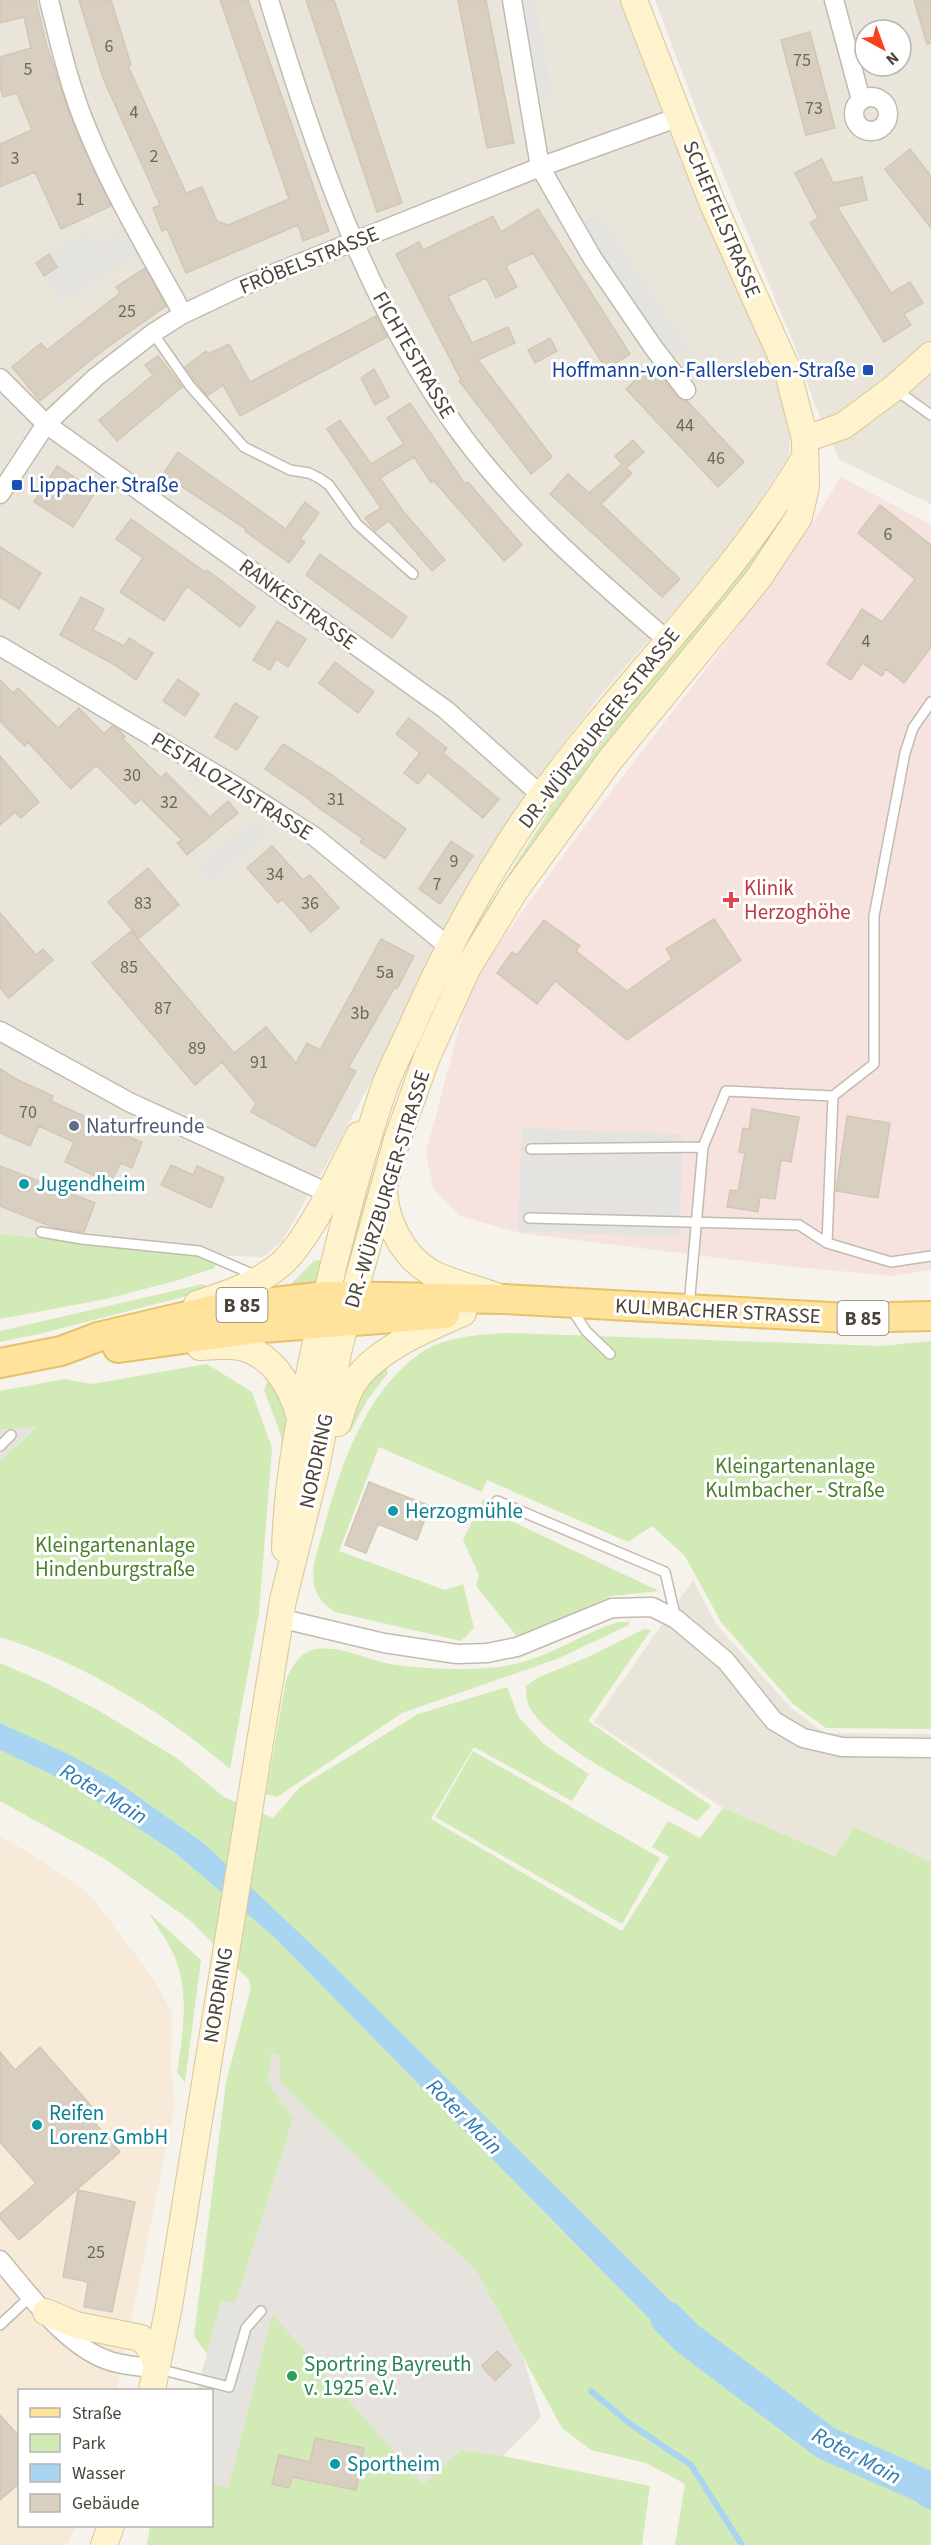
<svg xmlns="http://www.w3.org/2000/svg" width="931" height="2545" font-family="'Source Sans 3',sans-serif">
<style>
.residential{fill:#eae5da;fill-rule:evenodd}
.commercial{fill:#f7ead8}
.industrial{fill:#e6e2dd}
.medical{fill:#f6e3e0}
.green{fill:#d2eab5;fill-rule:evenodd}
.parking{fill:#e5e3e0}
.water{fill:#a9d4f2}
.lines{fill:none;stroke-linecap:round;stroke-linejoin:round}
.stream{stroke:#a9d4f2;stroke-width:6}
.river{stroke:#a9d4f2;stroke-width:34}
.building{fill:#d8cfc1;stroke:#d3c7b4;stroke-width:1.5}
.lane-casing{stroke:#c2bbae;stroke-width:12}
.street-casing{stroke:#c2bbae;stroke-width:21}
.secondary-casing{stroke:#d6c79b;stroke-width:28}
.primary-casing{stroke:#e6c16a;stroke-width:32}
.lane{stroke:#fff;stroke-width:9}
.street{stroke:#fff;stroke-width:18}
.secondary{stroke:#fff3cd;stroke-width:26}
.primary{stroke:#ffe39c;stroke-width:28}
.transit-dot{fill:#1a4fb4;stroke:#fff;stroke-width:2}
.health-dot{fill:#e0444e;stroke:#fff;stroke-width:2}
.service-dot{fill:#5c6f8a;stroke:#fff;stroke-width:2}
.culture-dot{fill:#0f9aa8;stroke:#fff;stroke-width:2}
.leisure-dot{fill:#2e9e5b;stroke:#fff;stroke-width:2}
.labels{text-anchor:middle;stroke-width:6;stroke-linejoin:round;paint-order:stroke}
.number-label{font-size:18px;fill:#6e675b}
.shield{fill:#fff;stroke:#817c74;stroke-width:1.5}
.shield-label{font-size:20px;font-weight:bold;fill:#4b4439}
.street-label{font-size:21px;fill:#4b4439;stroke:#fff}
.transit-label{font-size:21px;fill:#164399;stroke:#fff;text-anchor:end}
.health-label{font-size:21px;fill:#be3a42;stroke:#fff;text-anchor:start}
.service-label{font-size:21px;fill:#4e5e75;stroke:#fff;text-anchor:start}
.culture-label{font-size:21px;fill:#0d838f;stroke:#fff;text-anchor:start}
.park-label{font-size:21px;fill:#4a7f2a;stroke:#fff}
.leisure-label{font-size:21px;fill:#27864d;stroke:#fff;text-anchor:start}
.water-label{font-size:22px;font-style:italic;fill:#2e7ab2;stroke:#fff}
</style>
<rect width="100%" height="100%" fill="#f6f3ec"/>
<path class="residential" d="M0,0h621l15,44 58,141 76,170 21,68 -2,33 -46,71 -63,78 -77,87 -57,74 -101,161 -48,106 -69,129 -46,79 -19,16 -49,-2 -214,-21z
M655,0h276v504l-91,-44 -26,-57 -20,-59 -95,-227zM865,30h36v36h-36z
M693,1580l23,44 74,83 35,26 106,1v128l-77,-35 -18,29 -113,-48 -129,-86z"/>
<path class="commercial" d="M0,1836l41,24 45,32 9,9 59,79 18,33 -1,58 4,33 -58,286h-97v136h56l-9,19h-67z"/>
<path class="industrial" d="M270,2053l9,3 1,26 143,140 52,47 48,88 18,60 -38,39 -42,-6 -38,34 -151,-169 -37,-11 58,-185 -25,-37z"/>
<path class="medical" d="M841,477l90,48v745l-39,6 -107,-10 -265,-33 -60,-17 -27,-28 -7,-35 45,-171 119,-163 132,-171 93,-129z"/>
<path class="green" d="M794,493l-15,43 -281,368 -140,329 -7,7 41,-125 76,-178 90,-139 98,-124z
M0,1234l214,21 1,13 -40,13 -69,18 -106,20z
M322,1260l-7,26 -30,4 29,-29z
M203,1284l11,5 -175,45 -39,8v-11z
M511,1333l370,13 50,-5v388l-105,-1 -33,-24 -72,-82 -36,-66 -33,-30 -24,16 -141,-62 -5,12 -103,-45 -40,104 106,39 18,-6 11,44 -13,13 -126,-29c-9,-6 -17,-13 -20,-24 -5,-18 2,-36 7,-53 17,-65 41,-140 97,-181 24,-18 64,-20 92,-21z
M207,1364l45,28 20,56 -13,165 -29,156c-68,-58 -145,-105 -230,-132v-176l36,-34 -36,3v-39l64,-12 28,5z
M384,1364l4,9 -20,26 -18,33 -3,-1 8,-32z
M270,1375l20,45 -7,36 -2,-21 -17,-45z
M483,1499l24,20 152,72 -47,5 -94,42 -42,-52 3,-11 -16,-35z
M618,1622h11v3l-72,34 -155,54 -125,84 -11,-3 20,-114c6,-12 12,-26 26,-30 27,-7 58,12 85,15 21,3 44,4 64,4 22,0 48,-2 68,-9 31,-10 58,-28 89,-38z
M644,1629l7,1 -63,91 123,85 -14,15c-36,-21 -162,-82 -170,-121 -1,-4 -1,-10 -1,-14l11,-8 51,-21z
M0,1663l48,21 53,28 77,47 46,38 49,21 27,-31 118,-73 89,-27 12,31 27,28 43,28 -17,27 -98,-54 -43,72 191,112 47,-74 -17,-10 16,-26 32,17 23,-30 112,48 19,-29 77,35v683h-256l10,-61 -39,-21 -55,-13 -29,-22 -87,-159 -52,-47 -143,-140 -1,-26 -8,-3 -3,29 25,37 -58,185 -13,-4 -15,54 -13,-18 32,-254 25,-94 -2,-8 -58,-59 -86,-62 -105,-58v-51l69,33 63,41 42,28 99,84 401,408 32,19 -1,-32 -3,1 -371,-369 -320,-235 -11,-5z
M473,1751l187,107 -38,66 -187,-107z
M149,1913l52,47 -16,122 -8,-9c6,-41 14,-86 -6,-124 -7,-13 -15,-24 -22,-36z
M272,2314l151,170 38,-34 42,6 147,30 -8,59h-495l3,-19h62v-43l16,4zM315,2439l49,10 -9,41 -48,-9z"/>
<path class="parking" d="M517,0h18l18,98 -18,3z
M597,213l91,135 -16,10 -91,-135z
M126,227l16,25 -81,51 -17,-27 5,-22 36,-23 10,15z
M255,820l12,15 -58,46 -12,-14z
M522,1128l161,6 -4,103 -161,-6z
M36,1426l-36,35v-31z
M222,2300l50,14 -44,174 -16,-5v-93h-15z"/>
<path class="water" d="M0,1723l70,32 42,23 94,67 125,118 371,369v30l-28,-18 -401,-408 -99,-84 -42,-28 -63,-41 -69,-33z"/>
<g class="lines">
<path class="stream" d="M591,2391l38,32 62,42 51,80"/>
<path class="river" d="M667,2318l20,20 139,105 102,45 3,4"/>
</g>
<path class="building" d="M0,0h36l10,43 25,76 40,87 -50,23 -26,-57 -35,15v-43l32,-14 -15,-37 -14,4 -3,-11v-29l31,-9 -7,-31 -24,6z
M79,0h32l20,65 -3,1 58,127 16,-6 15,34 11,4 61,-26 -69,-199h28l81,231 -26,10 -5,-16 -112,48 -19,-44 -5,2 -9,-23 7,-3 -57,-127z
M306,0h28l68,203 -25,9z
M458,0h28l28,143 -27,5z
M914,0h17v43l-4,1z
M810,32l25,96 -29,7 -25,-95z
M910,149l21,27v52l-46,-59z
M822,159l11,24 29,-6 5,23 -30,7 54,86 19,-11 13,21 -19,11 7,11 -27,17 -74,-119 8,-5 -23,-45z
M538,209l92,145 -24,15 -73,-116 -27,13 11,21 -21,11 -10,-20 -38,18 24,47 36,-16 7,16 -37,17 74,97 -21,17 -72,-93 2,-1 -65,-126 23,-12 4,8 70,-34 8,16z
M49,254l8,13 -13,9 -8,-13z
M145,268l21,38 -64,45 -62,50 -28,-34 29,-24 6,7 73,-57 -4,-6z
M376,316l11,21 -147,79 -17,-31 -16,11 -22,-29 21,-16 2,3 21,-10 21,38z
M550,338l7,13 -22,12 -7,-13z
M158,356l24,31 -65,54 -18,-21 54,-45 -8,-10z
M649,367h5l23,30 10,4 57,61 -26,25 -92,-98z
M374,369l15,28 -14,8 -14,-27z
M410,403l55,81 3,-2 54,63 -18,16 -70,-80 -3,2 -17,-26 -34,21 23,33 42,49 -13,11 -43,-50 -14,10 -10,-13 16,-10 -54,-79 13,-9 31,44 33,-20 -17,-26z
M633,440l11,12 -18,16 6,5 -31,31 79,75 -18,18 -112,-103 18,-20 21,19 33,-29 -7,-8z
M178,452l108,77 19,-27 14,11 -19,26 5,3 -16,21 -44,-32 1,-2 -83,-55z
M57,466l39,25 -23,36 -39,-25z
M880,505l51,40v102l-27,36 -18,-14 -4,7 -20,-13 -11,17 -24,-16 35,-55 20,13 33,-43 -57,-46z
M131,519l74,53 2,-2 48,37 -15,20 -53,-41 -23,35 -44,-29 23,-34 -27,-19z
M0,547l41,26 -22,36 -19,-12z
M320,554l87,63 -15,21 -86,-63z
M81,597l23,12 -11,21 31,16 5,-8 24,15 -17,27 -23,-16 -53,-29z
M277,621l29,18 -18,28 -12,-8 -6,11 -17,-10z
M335,662l39,30 -16,21 -39,-30z
M178,679l21,15 -14,22 -22,-15z
M0,680l13,13 5,-5 40,40 21,-20 25,26 8,-8 6,3 7,8 -2,2 38,39 5,-5 44,44 18,-16 10,12 -51,42 -10,-12 5,-3 -41,-41 -6,5 -39,-39 -25,24 -43,-47 -3,4 -25,-25z
M235,703l23,14 -21,33 -22,-13z
M409,718l38,30 -4,5 56,46 -16,19 -55,-46 -10,12 -14,-11 16,-20 -24,-19z
M283,744l49,31 74,54 -21,30 -25,-17 3,-3 -51,-36 1,-1 -48,-33z
M0,756l39,46 -18,16 -6,-6 -15,13z
M451,841l22,15 -33,48 -21,-15z
M272,846l31,34 7,-5 29,33 -28,24 -29,-33 -4,4 -31,-35z
M148,868l31,37 -40,33 -31,-36z
M0,913l36,42 7,-6 10,11 -44,38 -9,-10z
M714,919l27,41 -114,80 -72,-59 -18,23 -40,-31 15,-21 5,3 27,-35 36,26 -4,5 51,40 45,-32 -6,-10z
M131,931l103,122 32,-26 30,36 11,-20 13,7 61,-111 33,17 -17,33 -2,-2 -47,81 8,3 -41,76 -64,-35 5,-9 -34,-41 -27,23 -103,-122z
M0,1069l18,11 35,16 -2,5 46,21 -1,2 46,18 -10,26 -11,-5 -11,20 -45,-21 9,-20 -35,-16 -9,20 -30,-13z
M752,1109l47,8 -8,45 -10,-2 -6,39 -15,-2 -2,15 -31,-5 3,-17 8,1 7,-38 -6,-1 4,-24 6,1z
M847,1116l43,7 -12,75 -42,-7z
M171,1165l22,10 4,-9 27,12 -13,30 -50,-23z
M0,1166l95,37 -11,29 -29,-4 -55,-22z
M369,1482l61,24 -13,34 -39,-16 -12,29 -21,-8z
M40,2047l53,61 -6,6 33,38 -101,88 -19,-22v-4l36,-31 -36,-41v-90l15,18z
M78,2190l57,12 -23,110 -28,-5 4,-25 -25,-5z
M497,2351l14,14 -16,16 -13,-15z
M0,2415l20,22v46l-20,17z
M315,2438l49,10 -8,42 -64,-13 -3,11 -17,-4 7,-29 31,7z"/>
<g class="lines">
<defs>
<path id="lane" d="M153,333l37,53 54,61 46,23 19,3 10,5 10,7 28,39 56,50
M896,390l35,25
M531,1149l172,-2
M529,1218l270,7 28,18 64,19 40,-6
M41,1232l41,7 117,12 58,25
M827,1243l6,-147
M689,1307l14,-160 23,-56 107,5 41,-32v-148l31,-163 8,-25 18,-26
M571,1308l15,23 24,23
M0,1446l11,-11
M497,1501l168,71 11,47
M0,2325l31,-29
M159,2369l70,18 17,-59 15,-17"/>
<path id="street" d="M49,0c11,45 21,89 39,131 26,64 62,123 95,183
M269,0c46,149 97,304 190,431 58,80 134,145 208,209
M512,0l28,167 53,92 60,88 33,43
M834,0l27,100
M854 114a17 17 0 1 1 34 0a17 17 0 1 1-34 0Z
M0,378l46,46 400,286 96,86
M0,494l46,-70 50,-47 57,-44 30,-19 55,-26 302,-121 139,-50
M0,646l234,139 81,52 134,110
M0,1031l129,71 199,91
M279,1618l105,25 73,11 30,-1 30,-6 95,-39 40,-1 24,12 50,42 48,60 29,17 39,9 89,1
M0,2260c29,34 65,85 107,100 15,6 34,6 50,9"/>
<path id="secondary" d="M805,439l38,-13 51,-38 37,-33
M384,1191c2,31 18,64 46,81 20,11 45,16 66,24
M197,1304c29,-10 59,-19 83,-39 30,-26 60,-94 79,-130
M200,1347c11,0 22,-2 33,-1 37,3 59,40 67,72
M338,1423c4,-13 8,-28 15,-39 21,-34 75,-56 110,-71
M285,1549c2,-75 18,-148 34,-221 17,-76 38,-160 63,-234 7,-23 20,-45 30,-68 36,-81 78,-160 131,-232 84,-115 190,-214 262,-337
M46,2312l30,13 65,13c10,9 13,18 16,31
M152,2390l17,-84 114,-706 32,-127 24,-125 58,-208 30,-83 40,-88 49,-80 94,-129 148,-181 41,-62 7,-30 -1,-48 -18,-70 -75,-167 -78,-202
M104,2545l7,-19"/>
<path id="primary" d="M118,1348l144,-20 183,-14
M0,1363l61,-12 37,-14 123,-29 105,-12 178,3 344,19 83,-2"/>
</defs>
<use href="#lane" class="lane-casing"/>
<use href="#street" class="street-casing"/>
<use href="#secondary" class="secondary-casing"/>
<use href="#primary" class="primary-casing"/>
<use href="#lane" class="lane"/>
<use href="#street" class="street"/>
<use href="#secondary" class="secondary"/>
<use href="#primary" class="primary"/>
</g>
<g class="transit-dot">
<rect x="862" y="364" width="12" height="12" rx="3"/>
<rect x="11" y="479" width="12" height="12" rx="3"/>
</g>
<path class="health-dot" d="M728 891h6v6h6v6h-6v6h-6v-6h-6v-6h6z"/>
<circle class="service-dot" cx="74" cy="1126" r="6"/>
<g class="culture-dot">
<circle cx="24" cy="1184" r="6"/>
<circle cx="393" cy="1511" r="6"/>
<circle cx="37" cy="2125" r="6"/>
<circle cx="335" cy="2464" r="6"/>
</g>
<circle class="leisure-dot" cx="292" cy="2376" r="6"/>
<g class="labels">
<g class="number-label">
<text x="109" y="52">6</text>
<text x="802" y="66">75</text>
<text x="28" y="75">5</text>
<text x="814" y="114">73</text>
<text x="134" y="118">4</text>
<text x="154" y="162">2</text>
<text x="15" y="164">3</text>
<text x="80" y="205">1</text>
<text x="127" y="317">25</text>
<text x="685" y="431">44</text>
<text x="716" y="464">46</text>
<text x="888" y="540">6</text>
<text x="866" y="647">4</text>
<text x="132" y="781">30</text>
<text x="336" y="805">31</text>
<text x="169" y="808">32</text>
<text x="454" y="867">9</text>
<text x="275" y="880">34</text>
<text x="437" y="890">7</text>
<text x="143" y="909">83</text>
<text x="310" y="909">36</text>
<text x="129" y="973">85</text>
<text x="385" y="978">5a</text>
<text x="163" y="1014">87</text>
<text x="360" y="1019">3b</text>
<text x="197" y="1054">89</text>
<text x="259" y="1068">91</text>
<text x="28" y="1118">70</text>
<text x="96" y="2258">25</text>
</g>
<g class="shield">
<rect x="216.5" y="1288" width="51" height="34" rx="4.5"/>
<rect x="837.5" y="1301" width="51" height="34" rx="4.5"/>
</g>
<g class="shield-label">
<text x="242" y="1312">B 85</text>
<text x="863" y="1325">B 85</text>
</g>
<g class="street-label">
<text transform="translate(722 219) rotate(67)" y="7">SCHEFFELSTRASSE</text>
<text transform="translate(309 260) rotate(-22)" y="7">FRÖBELSTRASSE</text>
<text transform="translate(414 355) rotate(60)" y="7">FICHTESTRASSE</text>
<text transform="translate(298 604) rotate(36)" y="7">RANKESTRASSE</text>
<text transform="translate(599 728) rotate(-52)" y="7">DR.-WÜRZBURGER-STRASSE</text>
<text transform="translate(232 786) rotate(32)" y="7">PESTALOZZISTRASSE</text>
<text transform="translate(387 1189) rotate(-73)" y="7">DR.-WÜRZBURGER-STRASSE</text>
<text transform="translate(718 1311) rotate(3)" y="7">KULMBACHER STRASSE</text>
<text transform="translate(316 1461) rotate(-78)" y="7">NORDRING</text>
<text transform="translate(218 1995) rotate(-81)" y="7">NORDRING</text>
</g>
<g class="transit-label">
<text x="856" y="377">Hoffmann-von-Fallersleben-Straße</text>
<text x="29" y="492" text-anchor="start">Lippacher Straße</text>
</g>
<g class="health-label">
<text x="744" y="895">Klinik<tspan x="744" dy="24">Herzoghöhe</tspan></text>
</g>
<g class="service-label">
<text x="86" y="1133">Naturfreunde</text>
</g>
<g class="culture-label">
<text x="36" y="1191">Jugendheim</text>
<text x="405" y="1518">Herzogmühle</text>
<text x="49" y="2120">Reifen<tspan x="49" dy="24">Lorenz GmbH</tspan></text>
<text x="347" y="2471">Sportheim</text>
</g>
<g class="park-label">
<text x="795" y="1473">Kleingartenanlage<tspan x="795" dy="24">Kulmbacher - Straße</tspan></text>
<text x="115" y="1552">Kleingartenanlage<tspan x="115" dy="24">Hindenburgstraße</tspan></text>
</g>
<g class="leisure-label">
<text x="304" y="2371">Sportring Bayreuth<tspan x="304" dy="24">v. 1925 e.V.</tspan></text>
</g>
<g class="water-label">
<text transform="translate(104 1793) rotate(31)" y="8">Roter Main</text>
<text transform="translate(465 2116) rotate(45)" y="8">Roter Main</text>
<text transform="translate(857 2455) rotate(28)" y="8">Roter Main</text>
</g>
</g>
<rect x="18" y="2389" width="195" height="138" fill="#ffffff" stroke="#b7b4b0" stroke-width="1.5"/>
<rect x="30" y="2408" width="30" height="9" fill="#ffe39c" stroke="#b7b4b0" stroke-width="1.5"/>
<text x="72" y="2419" font-size="18" fill="#4b4439">Straße</text>
<rect x="30" y="2434" width="30" height="18" fill="#d2eab5" stroke="#b7b4b0" stroke-width="1.5"/>
<text x="72" y="2449" font-size="18" fill="#4b4439">Park</text>
<rect x="30" y="2464" width="30" height="18" fill="#a9d4f2" stroke="#b7b4b0" stroke-width="1.5"/>
<text x="72" y="2479" font-size="18" fill="#4b4439">Wasser</text>
<rect x="30" y="2494" width="30" height="18" fill="#d8cfc1" stroke="#b7b4b0" stroke-width="1.5"/>
<text x="72" y="2509" font-size="18" fill="#4b4439">Gebäude</text>
<g transform="translate(883 48) rotate(139)"><circle r="28" fill="#ffffff" stroke="#b7b4b0" stroke-width="1.5"/>
<path d="M0-4.5L10 22L0 15L-10 22Z" fill="#fc3f1d"/>
<text y="-9" font-size="16" font-weight="bold" text-anchor="middle" fill="#4b4439">N</text>
</g>
</svg>
